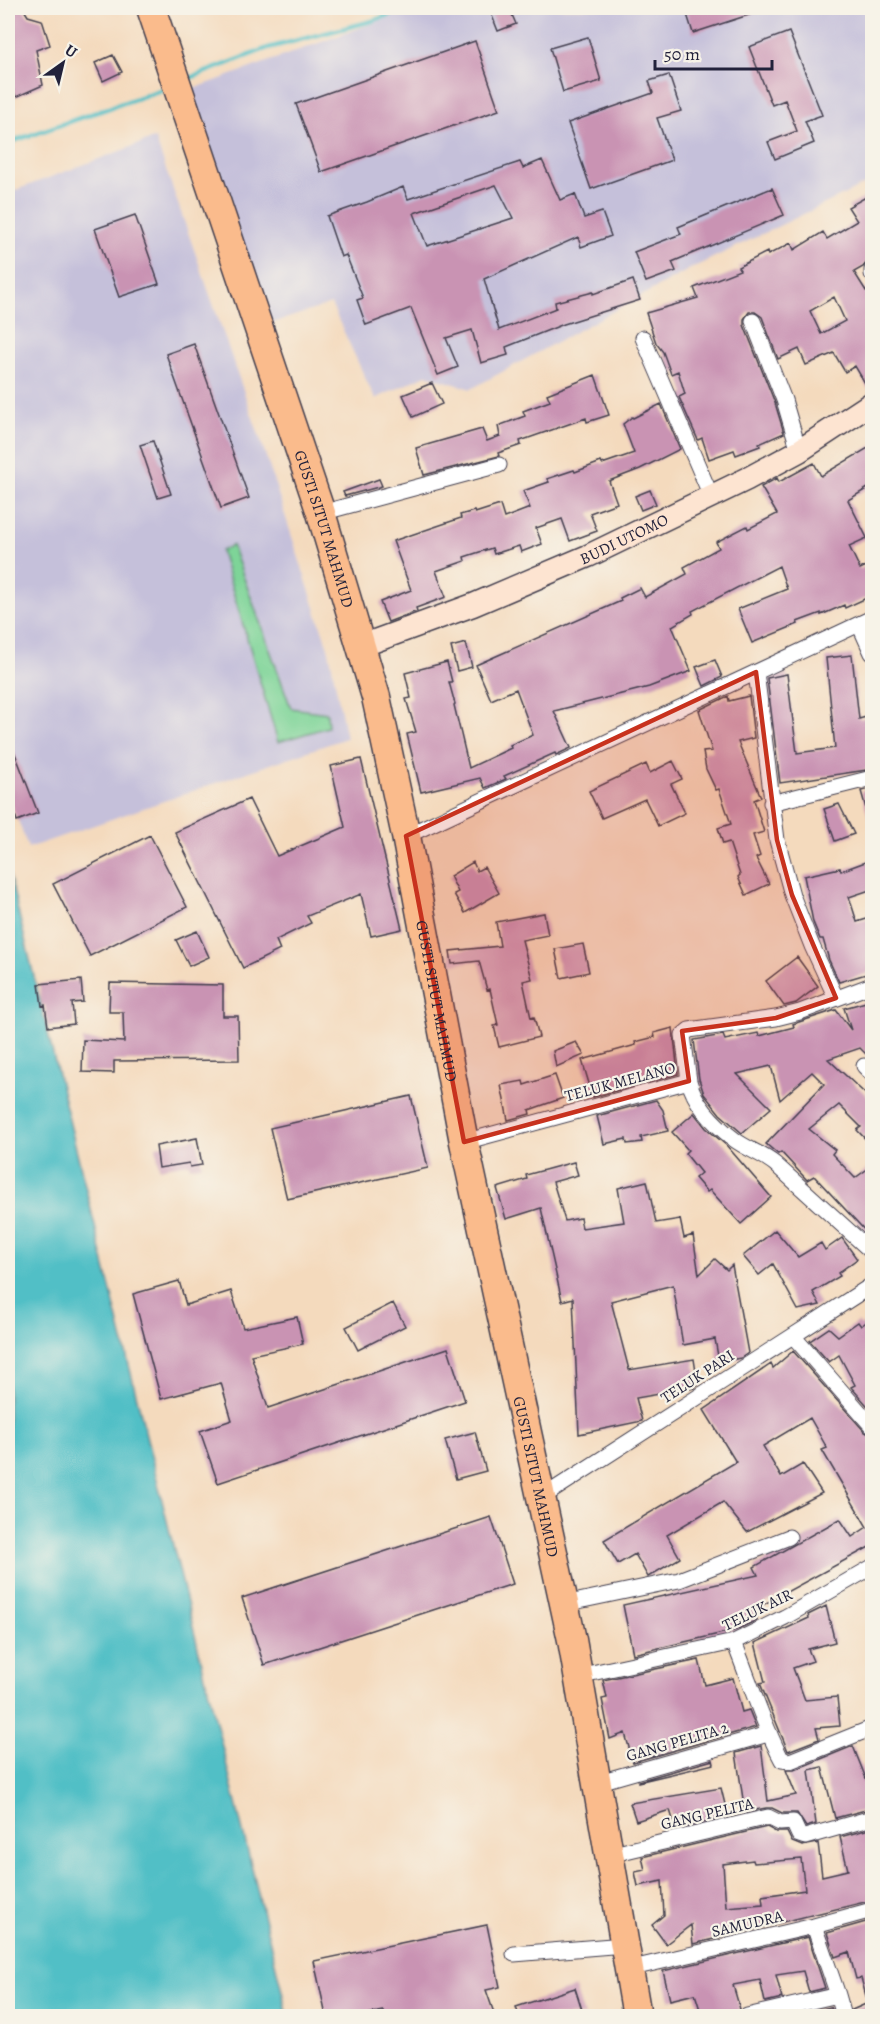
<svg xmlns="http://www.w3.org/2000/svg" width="880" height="2024" font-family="Alegreya,serif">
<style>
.industrial{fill:#c5c0da}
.green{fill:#7ed498;stroke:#507b6a;stroke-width:1.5}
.water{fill:#51bfc6;stroke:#3a7080;stroke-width:1.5}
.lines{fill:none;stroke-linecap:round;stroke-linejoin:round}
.stream{stroke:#51bfc6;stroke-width:4.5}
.building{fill:#c993b3;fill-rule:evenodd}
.street-casing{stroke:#423e4e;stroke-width:17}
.secondary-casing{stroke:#423e4e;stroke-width:25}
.highway-casing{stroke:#423e4e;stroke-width:31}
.street{stroke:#fff;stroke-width:15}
.secondary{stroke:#fde4d1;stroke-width:22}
.highway{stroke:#fabb8c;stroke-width:28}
.marked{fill:#c8321e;fill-opacity:0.2;stroke:#c8321e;stroke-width:4.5;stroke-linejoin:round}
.labels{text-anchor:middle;stroke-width:4.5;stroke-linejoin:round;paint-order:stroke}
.street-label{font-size:16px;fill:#22223b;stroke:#f7f3e8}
</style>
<rect width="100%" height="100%" fill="#f7f3e8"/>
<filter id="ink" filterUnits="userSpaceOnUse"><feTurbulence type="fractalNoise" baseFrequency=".0167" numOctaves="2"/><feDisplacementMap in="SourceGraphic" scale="12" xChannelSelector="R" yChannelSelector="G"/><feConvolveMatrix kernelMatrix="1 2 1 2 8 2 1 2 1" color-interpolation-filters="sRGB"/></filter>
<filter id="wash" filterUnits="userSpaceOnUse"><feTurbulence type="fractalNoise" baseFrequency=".008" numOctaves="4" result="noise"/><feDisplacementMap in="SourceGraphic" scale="24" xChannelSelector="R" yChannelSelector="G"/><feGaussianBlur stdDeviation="1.35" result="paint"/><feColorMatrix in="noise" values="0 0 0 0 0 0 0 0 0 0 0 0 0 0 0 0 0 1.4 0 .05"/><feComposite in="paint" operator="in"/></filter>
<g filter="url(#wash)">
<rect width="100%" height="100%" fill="#f4dabd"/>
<path class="industrial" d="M414,8h458v173l-180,87 -221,121 -45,-14 -51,24 -44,-95 -68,22 -78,-234z
M155,138l106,303 68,210 17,87 -318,110 -20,-56v-599z"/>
<path class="green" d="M232,545l59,163 36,5 1,14 -50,15 -57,-191z"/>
<path class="water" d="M8,870l280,1146h-280z"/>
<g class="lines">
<path class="stream" d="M185,80l83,-32 104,-27 35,-13
M8,143l161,-56"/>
</g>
<g id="blocks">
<path class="building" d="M8,8h15l5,8 14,4 8,25 -14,5 7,35 -27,12 -8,-20z
M489,8h20l7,16 -18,7z
M685,8h78l1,2 -71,23z
M789,32l33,83 -17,6 9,22 -39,16 -7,-17 29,-11 -12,-31 -13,5 -23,-58z
M588,37l13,44 -38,11 -13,-44z
M475,41l24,69 -178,62 -25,-68z
M113,55l9,17 -19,9 -8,-18z
M669,75l12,36 -24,7 15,42 -81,29 -23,-66 85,-30 -4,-12z
M542,160l18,40 15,-6 9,24 18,-6 9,24 -30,11 -3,-10 -94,42 15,51 57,-22 -1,-6 38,-10v2l40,-14 7,20 -76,24 -58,23 2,8 -27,8 -9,-33 -26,8 12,29 -20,8 -27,-67 -45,17 -9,-25 6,-2 -17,-43 -5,2 -14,-41 40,-14 36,-15 5,12 112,-37 3,6zM496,185l17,33 -86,28 -13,-33z
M772,188l12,27 -112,47 4,9 -30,11 -12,-30 47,-18 -3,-7z
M866,197l7,12v51l-6,2 -4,5 -9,5 12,19 7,-3v73l-6,2 6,9v18h-4l-14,-24 -10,6 -11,-19 -28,12 -7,-16 -21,10 -16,-42 -7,-5h-6l-5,7v6l31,78 9,30 -25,11 1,2 -24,9 -2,-5 -25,9 -7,-21 -4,2 -19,-43 6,-3 -7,-23 -7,3 -8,-22 -7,-9 -10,-30 52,-15 -4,-10 46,-18 -2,-3 29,-15 1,3 23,-12 3,7 29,-18 4,7 30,-18 -9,-14zM834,297l11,24 -24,13 -11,-23z
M135,215l24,69 -40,13 -24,-68z
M194,344l55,154 -28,10 -55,-154z
M595,375l14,40 -22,7 -1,-4 -66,23 1,4 -23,8 1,3 -75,19 -8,-27 66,-19 5,12 13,-5 -2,-10 27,-10 -2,-5 27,-10 -3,-7z
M432,383l10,21 -29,13 -10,-22z
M661,404l19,45 -40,20 -31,12 8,22 -27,10 7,18 -27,10 -8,-22 -26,9 6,16 -21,8 -2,-6 -25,8 -2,-6 -28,9 1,4 -29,10 10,26 -30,11 1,3 -29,11 -8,-20 31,-12 -18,-49 68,-23 -1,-3 14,-4 1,2 25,-8 4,13 26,-10 -7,-17 26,-9 -2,-3 27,-9 1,2 26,-10 1,2 32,-11 -11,-29 9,-7 1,1z
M153,441l18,53 -13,4 -18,-53z
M873,445v40l-25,15 19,38 -18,8 11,23 13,-6v32l-28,13 -1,-3 -23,10v-2l-24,9 1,2 -46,19 -14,-34 49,-20 -8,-23 -87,45 1,3 -21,12 19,45 -42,16 -95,24 17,37 -15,7 -1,-2 -51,23 2,3 -21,9 -5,-10 -59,14 -14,-58 9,-2 -10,-33 5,-1 -6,-25 42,-11 5,20h-3l6,22 -1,1 15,63 42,-20 -1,-3 23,-10 -17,-46 -25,11 -15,-35 145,-64 -1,-3 20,-10 5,9 42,-23 -3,-7 35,-19 -3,-6 31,-16 1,3 29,-15 -16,-27 16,-9 2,4 35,-19 7,13z
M379,479l3,7 -37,10 -2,-4z
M650,490l6,14 -15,6 -6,-14z
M466,643l6,24 -15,4 -6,-24z
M852,655l7,64 14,-4v54l-93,14 -13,-105 20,-4 10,79 38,-5 -9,-90z
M715,660l7,17 -18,9 -8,-19z
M728,696l1,5 20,-5 5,42 -16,4 23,55 -7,3 10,32 -11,3 7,21 -4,2 13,26 -23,11 -8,-18 2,-2 -11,-33 -6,2 -5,-16 13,-4 -12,-35 -3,1 -10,-21 -3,-17 9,-1 -13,-41z
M8,738h1l29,75 -21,8 -9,-26z
M361,759l41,170 -31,7 -10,-42 -54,22 4,7 -35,17 4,10 -37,18 -68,-136 74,-33 28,57 68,-29 -14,-61z
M673,761l9,18 -11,5 14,29 -27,13 -13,-27 -43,19 -13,-27 57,-27 4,9z
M873,788v31h-4l-8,-28z
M839,804l15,30 -19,7 -11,-32z
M150,835l37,72 -97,49 -37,-72z
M868,861l5,9v19l-24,8 8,25 16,-5v55l-34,10 -10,-22 -6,-21h-3l-7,-17 -9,-46 36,-8 1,3z
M473,862l4,9 7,-4 15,26 -34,20 -11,-19 4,-2 -8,-16z
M544,913l4,22 -26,5 10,39 -9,2 8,37 3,-1 5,20 -40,10 -5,-21 4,-1 -8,-36 -3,1 -8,-29 -27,3 -2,-13 50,-5 -4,-24z
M197,931l12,26 -20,9 -13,-26z
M583,944l6,28 -28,6 -6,-29z
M797,957l21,29 -22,17 -12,3 -18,-25z
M81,980l2,22 -11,1 2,21 -26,3 -3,-22 -3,1 -3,-22z
M110,983l113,2v31h15l1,44 -125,1v12l-32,-1 1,-32 41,2 -1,-30h-14z
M873,1000v61l-13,-13 -32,11 45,42v46l-16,-17 4,-3 -22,-22 -30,24 26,21 -3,4 23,24 18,-13v74l-59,-63 -7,4 -26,-28 -3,2 -12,-10 58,-60 -12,-12 -32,28 -9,-34 -34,8 34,34 -29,25 -22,-19 -16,-20 -5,-15 -5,-39 29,-5 2,5 33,-7 1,3 35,-9 -1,-3 43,-14 15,20 -7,-22z
M673,1028l5,46 -85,23 -11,-37 54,-15 -1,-3 20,-5 -1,-4z
M576,1042l8,13 -28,12 -3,-16z
M555,1075l8,23 -34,12 1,4 -22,6 -7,-35 22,-4 1,4z
M411,1096l17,72 -141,31 -17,-71z
M656,1100l7,10 5,21 -27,6 1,5 -15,2 -1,-5 -22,5 -7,-28z
M694,1113l12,15 21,18 44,51 -30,27 -31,-34 -3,2 -12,-14 6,-5 -16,-20 3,-3 -16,-18z
M197,1138l5,27 -12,2 -1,-4 -30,5 -3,-22z
M574,1162l4,13 -25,7 12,39 15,-3 2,10 42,-6 -6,-34 29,-7 9,42 24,-4 4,19 9,-3 6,40 16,-16 12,11 5,-5 16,88 -7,5 -22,4 -4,-23 -32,6 -10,-60 -62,16 18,69 65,-11 4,26 -4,3 -58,10 6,23 -63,13 -6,-136 -11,3 -21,-93 -35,11 -9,-31 30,-9 -1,-4z
M775,1230l23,27 23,-14 4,7 17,-12 15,21 -19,14 2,3 -27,16 7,13 -22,5 -25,-46 -14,11 -16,-19z
M179,1281l7,24 45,-14 12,37 54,-11 6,27 -52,11 17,53 180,-60 17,53 -247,82 -18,-52 32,-11 -11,-37 -60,16 -28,-105z
M393,1303l12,23 -47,24 -12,-23z
M873,1317v95l-22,-25 4,-2 -16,-30 -10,7 -19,-21 19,-13 9,8 20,-14 3,4z
M793,1351l72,81 8,4v109l-118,64 2,11 -21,10 -103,24 -10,-49 135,-30 -4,-8 86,-48 12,18 15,-10 -45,-77 5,-2 -17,-30 -47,28 18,31 22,-13 19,29 -75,39 -24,-30 -56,33 13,23 -32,19 -13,-23 -17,10 -14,-24 132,-78 -32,-52 67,-46 2,4z
M475,1432l11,39 -30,8 -11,-39z
M491,1517l22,67 -249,81 -22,-67z
M826,1606l9,36 -27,7 5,12 -20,7 12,32 32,-3 3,29 -24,2 3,11 -31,12 -28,-68 5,-1 -10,-39 54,-25 -1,-3z
M699,1660l6,25 28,-7 9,34 7,-2 7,17 -123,35 -8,-29 -15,6 -8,-40 5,-1 -4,-18z
M761,1746l7,55 28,-6 -10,-25h8l59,-24 20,50v12l-38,10 -13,-51 -13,3 7,54 -10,3 -9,-14h-15l-10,-5h-6l-21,4 -9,-59z
M713,1760l1,4 -76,18v-1z
M721,1788l7,29 -52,12 -6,-19 -34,11 -6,-18z
M767,1827l9,5h11l5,10 10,4 16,-3 4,33 26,-6 -8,-33 33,-9v72l-180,44 -2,-19 -25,19 -14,-19 12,-10 -2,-34 -24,5 -3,-14 10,-2 -3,-13zM801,1859l4,31 -43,6 1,8 -37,3 -3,-43 30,-4 1,3z
M873,1920v96h-19l-2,-6 16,-7 -7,-25 -5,1 -7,-27 -14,5 -8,-24z
M487,1925l13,62 -14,3 9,26h-111l-1,-5 -25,5h-32l-12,-55z
M808,1937l17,51 -16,4 -6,-21 -27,4 6,23 -17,4 -5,-22 -27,5 7,24 -2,3 -17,4h-19l-7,-22 -25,6 -7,-29z
M575,1988l9,28h-65l-3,-9z
M831,2007l3,9h-18l-2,-5z"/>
</g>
</g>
<g filter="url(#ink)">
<use href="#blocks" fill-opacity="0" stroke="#423e4e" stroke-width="1.5"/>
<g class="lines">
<defs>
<path id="street" d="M872,270v4
M753,321l31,79 15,51
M643,338l68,158
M321,513l178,-48
M859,624l13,29
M756,672l21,168 15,55 20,51 24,52
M771,803l101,-25
M406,836l466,-218
M864,1066l8,8
M689,1081c6,24 26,44 46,59 12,9 28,14 40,24l97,88
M464,1142l225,-61 -6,-46 6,-5 87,-12 24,-6 72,-27
M793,1336l79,90
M541,1498l331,-213
M564,1604l115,-24 110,-43
M734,1642c16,39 28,81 48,118l8,1 82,-33
M578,1676l156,-34 51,-25 87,-50
M596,1783l172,-49
M609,1855l159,-38 12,6 13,-1 6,13 6,2 67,-19
M814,1926l24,69 6,21
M514,1954l110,-9
M628,1969l186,-43 58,-16
M747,2016l91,-21"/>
<g id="secondary">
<path id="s1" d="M361,646l112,-41 115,-49 159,-77 52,-28 73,-48"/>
</g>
<g id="highway">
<path id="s2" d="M151,8l170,505 55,184 30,139 58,306 108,498 65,376"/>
</g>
</defs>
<use href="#street" class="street-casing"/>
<use href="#secondary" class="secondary-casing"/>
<use href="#highway" class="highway-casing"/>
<use href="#street" class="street"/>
<use href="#secondary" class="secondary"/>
<use href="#highway" class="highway"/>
</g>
</g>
<path class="marked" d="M756,672l21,168 15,55 44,103 -60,20 -94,13 7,50 -225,61 -58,-306z"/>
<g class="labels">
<g class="street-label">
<text dy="6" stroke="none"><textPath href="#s2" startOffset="549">GUSTI SITUT MAHMUD</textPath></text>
<text dy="6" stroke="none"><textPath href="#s1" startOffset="284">BUDI UTOMO</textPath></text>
<text dy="6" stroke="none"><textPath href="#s2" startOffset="1035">GUSTI SITUT MAHMUD</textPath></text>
<text transform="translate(620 1081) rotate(-15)" y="6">TELUK MELANO</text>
<text transform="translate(697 1376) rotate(-33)" y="6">TELUK PARI</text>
<text dy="6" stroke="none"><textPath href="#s2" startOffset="1521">GUSTI SITUT MAHMUD</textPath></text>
<text transform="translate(757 1609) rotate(-26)" y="6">TELUK AIR</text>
<text transform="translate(677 1741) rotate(-16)" y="6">GANG PELITA 2</text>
<text transform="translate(707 1813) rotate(-13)" y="6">GANG PELITA</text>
<text transform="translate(747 1923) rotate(-13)" y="6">SAMUDRA</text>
</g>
</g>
<rect width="880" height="2024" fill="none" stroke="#f7f3e8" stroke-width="30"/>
<g transform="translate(63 63) rotate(34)" stroke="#f7f3e8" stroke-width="4.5" paint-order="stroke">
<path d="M0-4.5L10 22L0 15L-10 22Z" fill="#22223b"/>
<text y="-9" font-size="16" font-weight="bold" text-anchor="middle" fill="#22223b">U</text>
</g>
<path d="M655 60v9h117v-9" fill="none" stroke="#22223b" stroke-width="3"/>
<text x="664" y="60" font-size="18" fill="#22223b" stroke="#f7f3e8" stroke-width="4.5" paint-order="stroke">50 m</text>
</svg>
